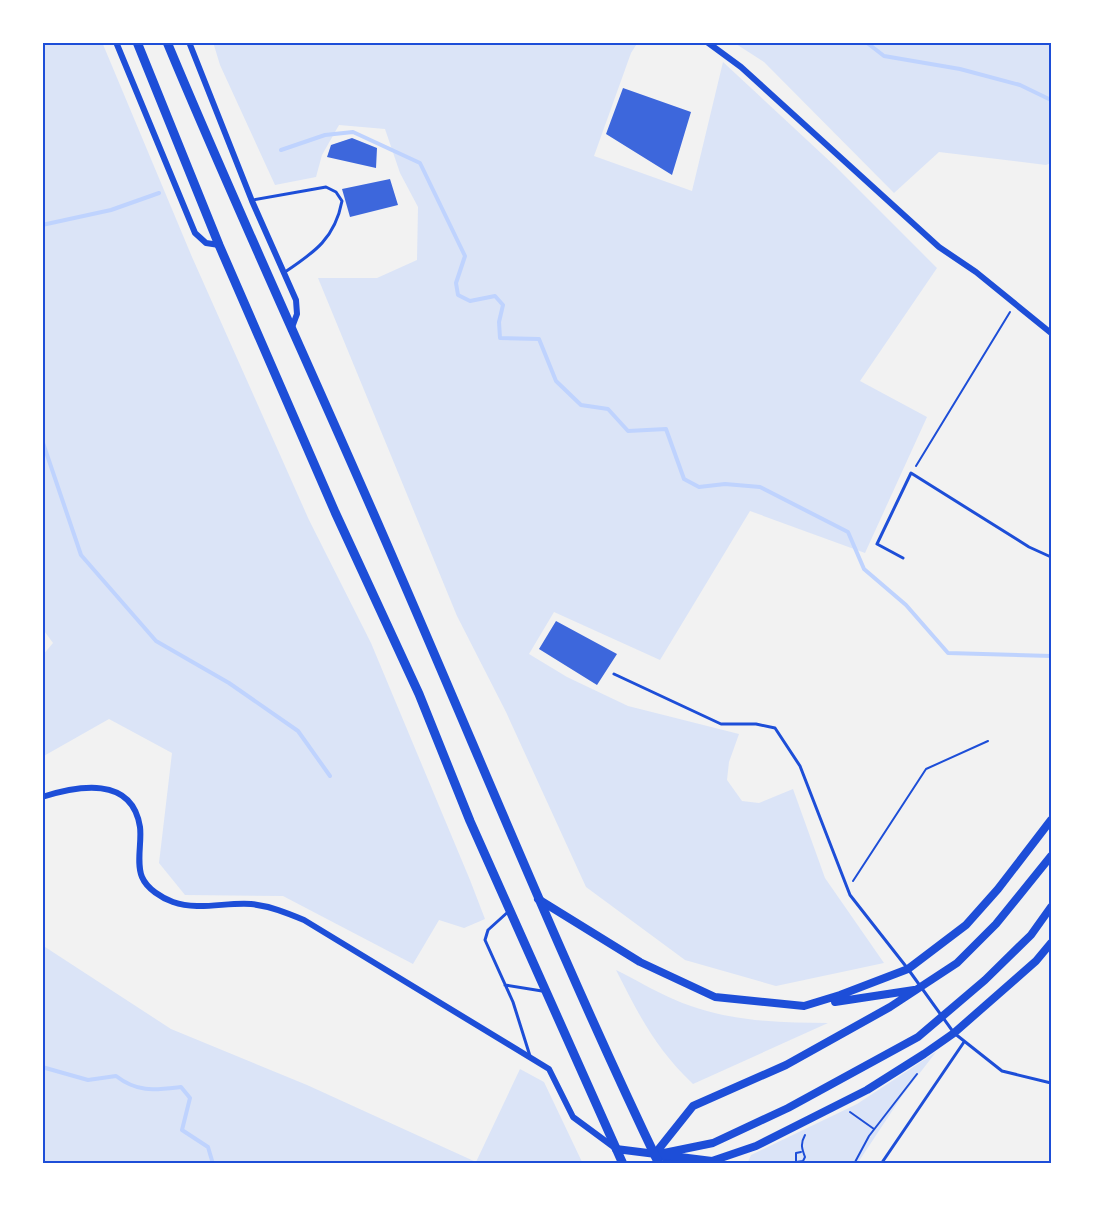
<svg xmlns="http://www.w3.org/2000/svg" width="1093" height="1206" font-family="'Sofia Sans Condensed',sans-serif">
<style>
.green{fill:#dbe4f7}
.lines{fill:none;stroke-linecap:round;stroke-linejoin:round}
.stream{stroke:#bfd3fe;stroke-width:4}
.building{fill:#3d67dc}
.path{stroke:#1d4ed8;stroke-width:2}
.service{stroke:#1d4ed8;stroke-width:3}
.minor{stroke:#1d4ed8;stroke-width:6}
.tertiary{stroke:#1d4ed8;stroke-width:8}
.secondary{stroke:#1d4ed8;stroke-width:9}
.neatline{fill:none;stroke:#1d4ed8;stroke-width:2}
</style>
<rect width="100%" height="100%" fill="#f2f2f2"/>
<path class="green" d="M42,42h60l90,215 117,263 62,123 99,237 15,39 -21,9 -25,-8 -26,44 -130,-68 -98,-1 -26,-32 13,-110 -63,-34 -67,38v-101l11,-13 -11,-15z
M213,42h425l-7,11 -37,103 98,35 31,-129 113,105 101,101 -77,113 67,36 -62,136 -115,-42 -90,149 -106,-48 -25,42 38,23 61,29 111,28 -10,28 -2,18 15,21 17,2 34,-14 32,89 59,85 -108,23 -91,-26 -99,-73 -80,-175 -49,-96 -139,-338h59l40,-18 1,-53 -18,-34 -15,-44 -46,-4 -17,30 -6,22 -41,8 -55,-120z
M733,42h318v121l-5,2 -107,-13 -45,41 -130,-131z
M42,945l129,84 136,56 169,77 44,-93 24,13 39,82h-541z
M616,970c19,9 38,21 57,29 49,22 103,24 155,24l-135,61c-38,-36 -54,-69 -77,-114z
M936,1052l-34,44 -45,68h-110l4,-9 106,-51z"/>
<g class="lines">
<path class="stream" d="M866,42l18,14 76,13 60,16 31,15
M281,150l44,-15 28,-3 67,31 45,93 -9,27 2,12 12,6 25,-5 8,9 -4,17 1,16 39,1 17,42 25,24 27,4 20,22 38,-2 18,50 15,8 26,-3 35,3 88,45 16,37 42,36 42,48 103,3
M42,225l69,-15 48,-17
M42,440l39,115 75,86 73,42 69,48 32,45
M42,1067l46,13 28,-4c22,17 39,14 65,11l9,11 -8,32 26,17 5,17"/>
</g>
<path class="building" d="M623,88l68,24 -19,63 -66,-41z
M352,138l25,10 -1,20 -49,-11 4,-12z
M390,179l8,26 -48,12 -8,-28z
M556,621l61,33 -20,31 -58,-36z"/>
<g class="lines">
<path class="path" d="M916,466l94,-154
M853,881l73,-112 62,-28
M850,1112l24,17
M801,1152l-5,1v9l7,-1 2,-4c-3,-8 -5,-13 0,-22
M854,1164l15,-28 48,-62"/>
<path class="service" d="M253,200l73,-13 10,5 6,9c-7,37 -27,51 -57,71
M903,558l-26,-14 34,-71 118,74 22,10
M614,674l107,50h35l19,4 25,38 50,129 58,74 46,64 48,38 49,12
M509,911l-21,19 -3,10 28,62 17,54
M505,985l37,6
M881,1164l83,-122"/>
<path class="minor" d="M116,42l79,191 11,10 13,2
M189,42l63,159 44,99 1,14 -6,16
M707,42l34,25 198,180 37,25 75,61
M42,797c35,-11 90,-22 98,30 2,15 -4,36 2,50 5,12 20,21 31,25 25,9 53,0 78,2 19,2 36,9 53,16l245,149 24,48 42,31
M663,1158l19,6"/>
<path class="tertiary" d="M538,899l102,63 75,35 89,9 36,-11 68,-26 58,-44 32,-36 53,-69
M835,1002l79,-12
M616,1149l96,12 44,-15 111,-56 57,-36 30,-21 82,-72 15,-18
M664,1153l49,-10 75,-35 130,-71 67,-57 46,-45 20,-28
M654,1155l39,-49 93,-41 104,-58 67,-44 39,-39 55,-68"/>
<path class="secondary" d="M137,42l82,203 116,267 84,182 51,127 153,343
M167,42c74,178 156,353 232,530 86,198 167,398 260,592"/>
</g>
<rect width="1093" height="1206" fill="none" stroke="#ffffff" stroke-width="87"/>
<rect x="44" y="44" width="1006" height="1118" class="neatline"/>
</svg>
